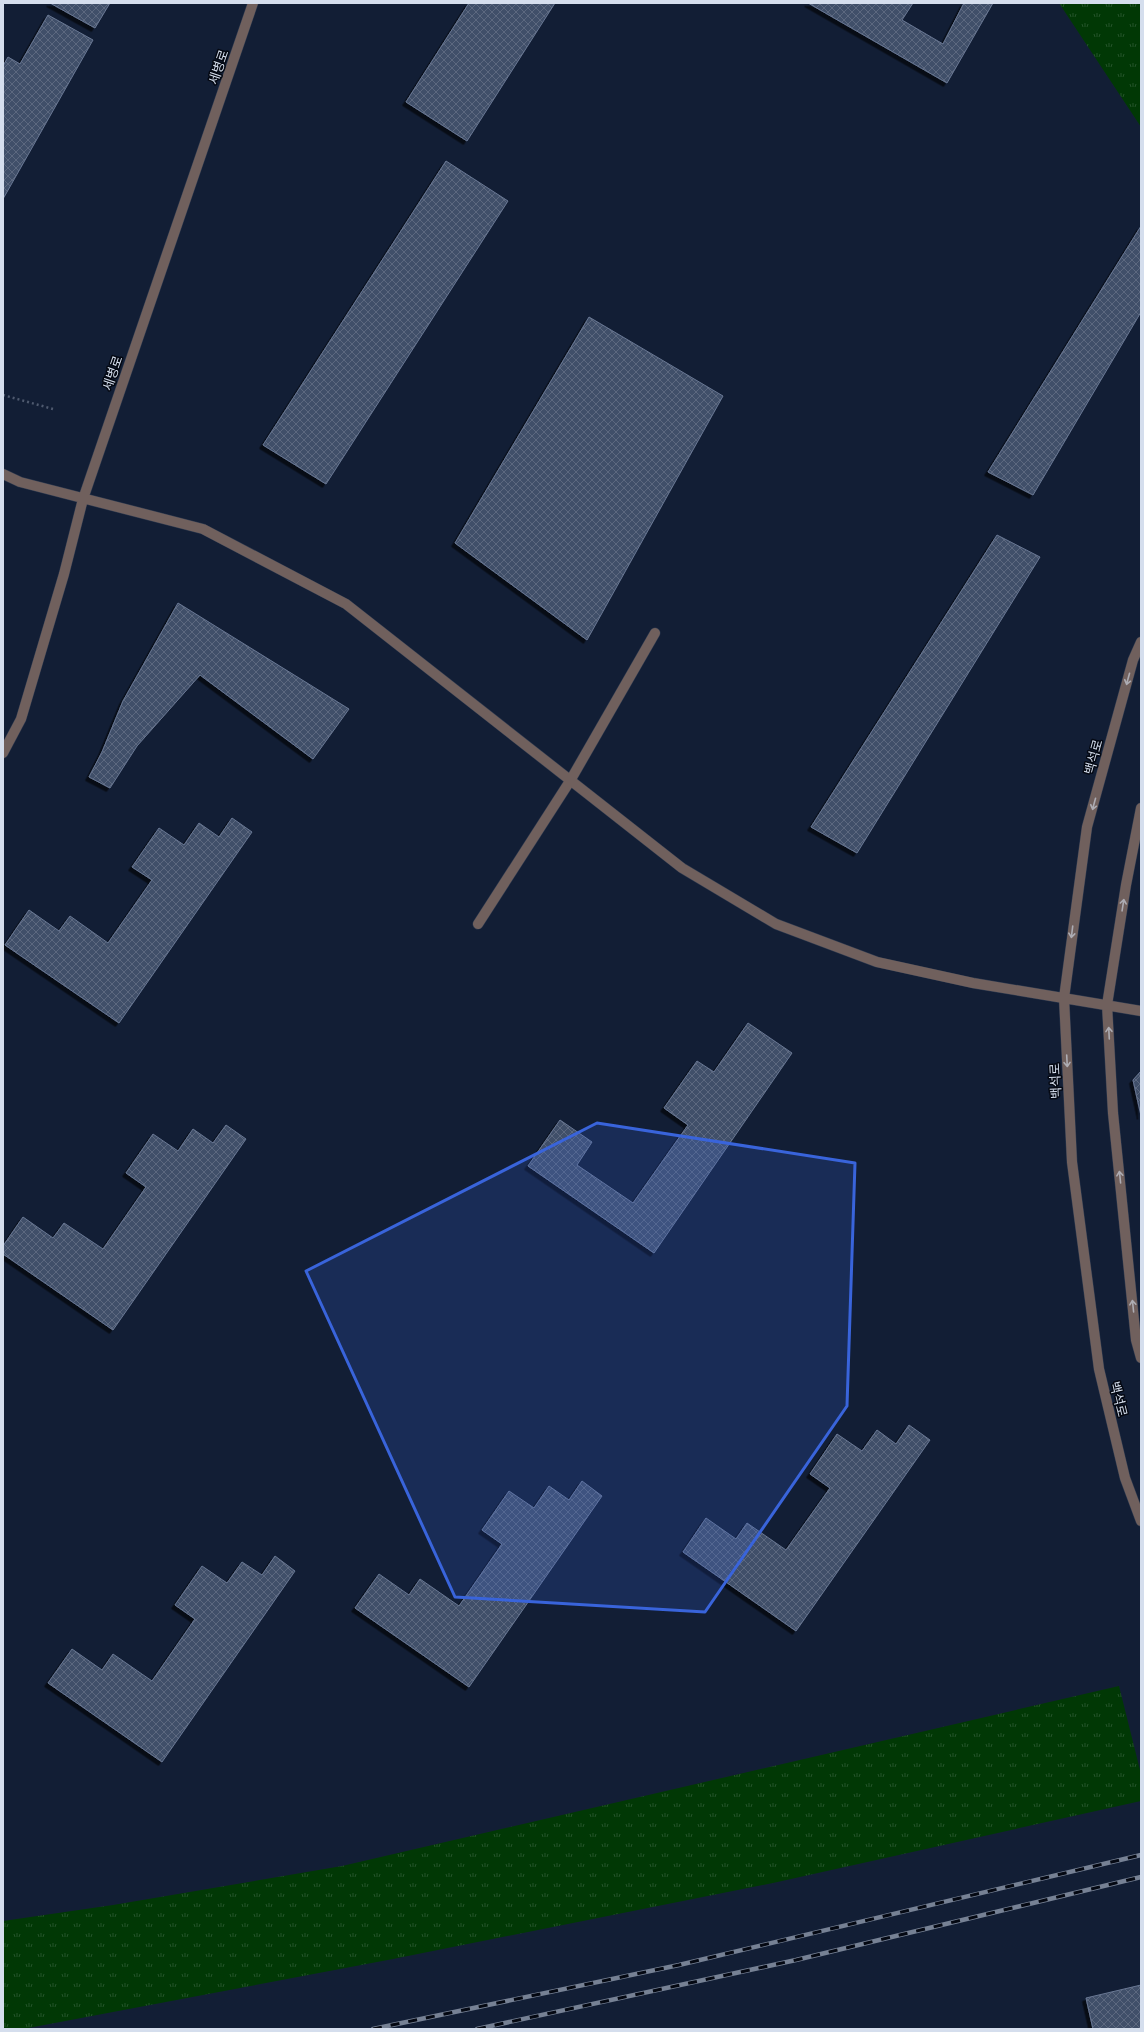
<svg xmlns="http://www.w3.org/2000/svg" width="1144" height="2032" font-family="Literata,'Noto Sans KR',serif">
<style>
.grass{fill:url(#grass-tufts)}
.building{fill:url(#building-cross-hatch);stroke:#697894;filter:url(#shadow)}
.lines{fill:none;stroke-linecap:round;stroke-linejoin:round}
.minor-casing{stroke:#2d394f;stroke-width:11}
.path{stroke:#4f5a6f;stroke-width:2.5;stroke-dasharray:2 3;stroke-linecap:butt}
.minor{stroke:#70605d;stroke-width:10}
.rail-casing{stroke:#768194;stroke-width:4.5}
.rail{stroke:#040812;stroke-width:3;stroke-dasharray:9;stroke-linecap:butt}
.oneway{stroke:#adacb3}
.marked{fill:#3964db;fill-opacity:0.2;stroke:#3964db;stroke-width:3;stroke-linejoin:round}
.labels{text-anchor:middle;stroke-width:3;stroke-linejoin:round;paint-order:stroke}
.street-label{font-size:13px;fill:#d5deed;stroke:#040812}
</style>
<defs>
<pattern id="grass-tufts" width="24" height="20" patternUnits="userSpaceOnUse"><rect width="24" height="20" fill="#013805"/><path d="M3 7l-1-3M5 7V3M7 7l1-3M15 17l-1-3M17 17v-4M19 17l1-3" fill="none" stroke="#25542a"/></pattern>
<pattern id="building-cross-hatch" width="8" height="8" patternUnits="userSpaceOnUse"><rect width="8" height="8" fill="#414f69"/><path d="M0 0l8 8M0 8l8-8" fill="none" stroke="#5c687f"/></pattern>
<filter id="shadow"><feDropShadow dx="-3.5" dy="3.5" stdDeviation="0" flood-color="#0009"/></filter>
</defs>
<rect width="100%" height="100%" fill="#121e35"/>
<path class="grass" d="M1059,3h82v124z
M1119,1686l22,88v27l-368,82 -380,76 -370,70h-20v-108l110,-16 229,-39z"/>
<path class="building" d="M50,3h60l-15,25z
M469,3h86l-88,138 -61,-39z
M808,3h105l-11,17 41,24 21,-41h29l-46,80z
M48,15l45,25 -90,159v-133l5,-9 12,7z
M446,161l62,40 -182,283 -63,-39z
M1141,226v86l-108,183 -45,-23z
M589,317l134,79 -136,244 -132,-97z
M997,535l43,22 -183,296 -46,-26z
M178,603l171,106 -36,50 -113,-84 -63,71 -27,42 -21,-11 13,-25 21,-51z
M232,818l20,14 -133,191 -114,-78 24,-35 30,21 11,-15 38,27 44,-63 -20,-13 27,-39 25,17 15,-22 20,14z
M748,1023l44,30 -138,200 -126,-87 32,-46 32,22 -15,23 56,38 55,-78 -24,-17 33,-47 17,11z
M1141,1071v45l-8,-36z
M226,1125l20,14 -133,191 -110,-76v-8l20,-29 30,21 11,-15 39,26 43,-62 -20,-14 27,-39 25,17 15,-22 20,14z
M909,1425l21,15 -134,191 -113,-79 23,-34 30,21 11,-16 39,27 44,-62 -20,-14 27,-40 25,17 15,-21 19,14z
M582,1481l20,15 -133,191 -114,-79 24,-34 30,21 11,-16 39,27 43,-62 -20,-14 27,-39 25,17 15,-22 20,14z
M275,1556l20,15 -133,191 -114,-79 24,-34 30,21 11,-16 39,27 43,-62 -20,-14 27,-39 25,17 15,-21 20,13z
M1141,1985v44h-48l-7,-31z"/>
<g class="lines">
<defs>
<path id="minor" d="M3,474l17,8 183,47 143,75 336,264 94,56 101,38 96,21 168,28
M1141,642l-8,18 -46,167 -23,171 8,164 27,207 26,109 16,43
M3,753l18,-34 43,-145 19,-75 170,-496
M1141,808l-15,77 -19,120 6,108 23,227 5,18
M478,924l92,-143 85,-148"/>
</defs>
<use href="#minor" class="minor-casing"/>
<path class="path" d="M3,395l50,14"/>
<use href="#minor" class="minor"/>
<defs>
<path id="rail" d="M373,2029l306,-64 462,-110
M477,2029l319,-69 345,-83"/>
</defs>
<use href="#rail" class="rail-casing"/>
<use href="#rail" class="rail"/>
</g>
<defs><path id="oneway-shaft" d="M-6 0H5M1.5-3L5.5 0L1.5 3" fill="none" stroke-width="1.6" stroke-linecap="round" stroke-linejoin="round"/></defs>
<g class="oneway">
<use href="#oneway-shaft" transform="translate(1128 679) rotate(105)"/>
<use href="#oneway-shaft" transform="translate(1094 804) rotate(105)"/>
<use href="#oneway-shaft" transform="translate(1123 905) rotate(-81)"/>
<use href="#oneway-shaft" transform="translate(1072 932) rotate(97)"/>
<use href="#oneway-shaft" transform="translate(1109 1033) rotate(-93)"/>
<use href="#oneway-shaft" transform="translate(1067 1061) rotate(87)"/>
<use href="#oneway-shaft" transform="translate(1120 1177) rotate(-96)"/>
<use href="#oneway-shaft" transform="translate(1133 1306) rotate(-96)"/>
</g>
<path class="marked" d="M597,1123l258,40 -8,243 -142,206 -250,-15 -149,-326z"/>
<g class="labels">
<g class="street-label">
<text transform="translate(218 67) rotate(-71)" y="5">세병로</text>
<text transform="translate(112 373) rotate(-71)" y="5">세병로</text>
<text transform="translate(1093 757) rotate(-75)" y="5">백석로</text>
<text transform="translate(1055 1081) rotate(-93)" y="5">백석로</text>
<text transform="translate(1119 1399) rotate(76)" y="5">백석로</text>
</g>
</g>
<rect width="1144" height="2032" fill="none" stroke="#d5deed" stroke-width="8"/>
</svg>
